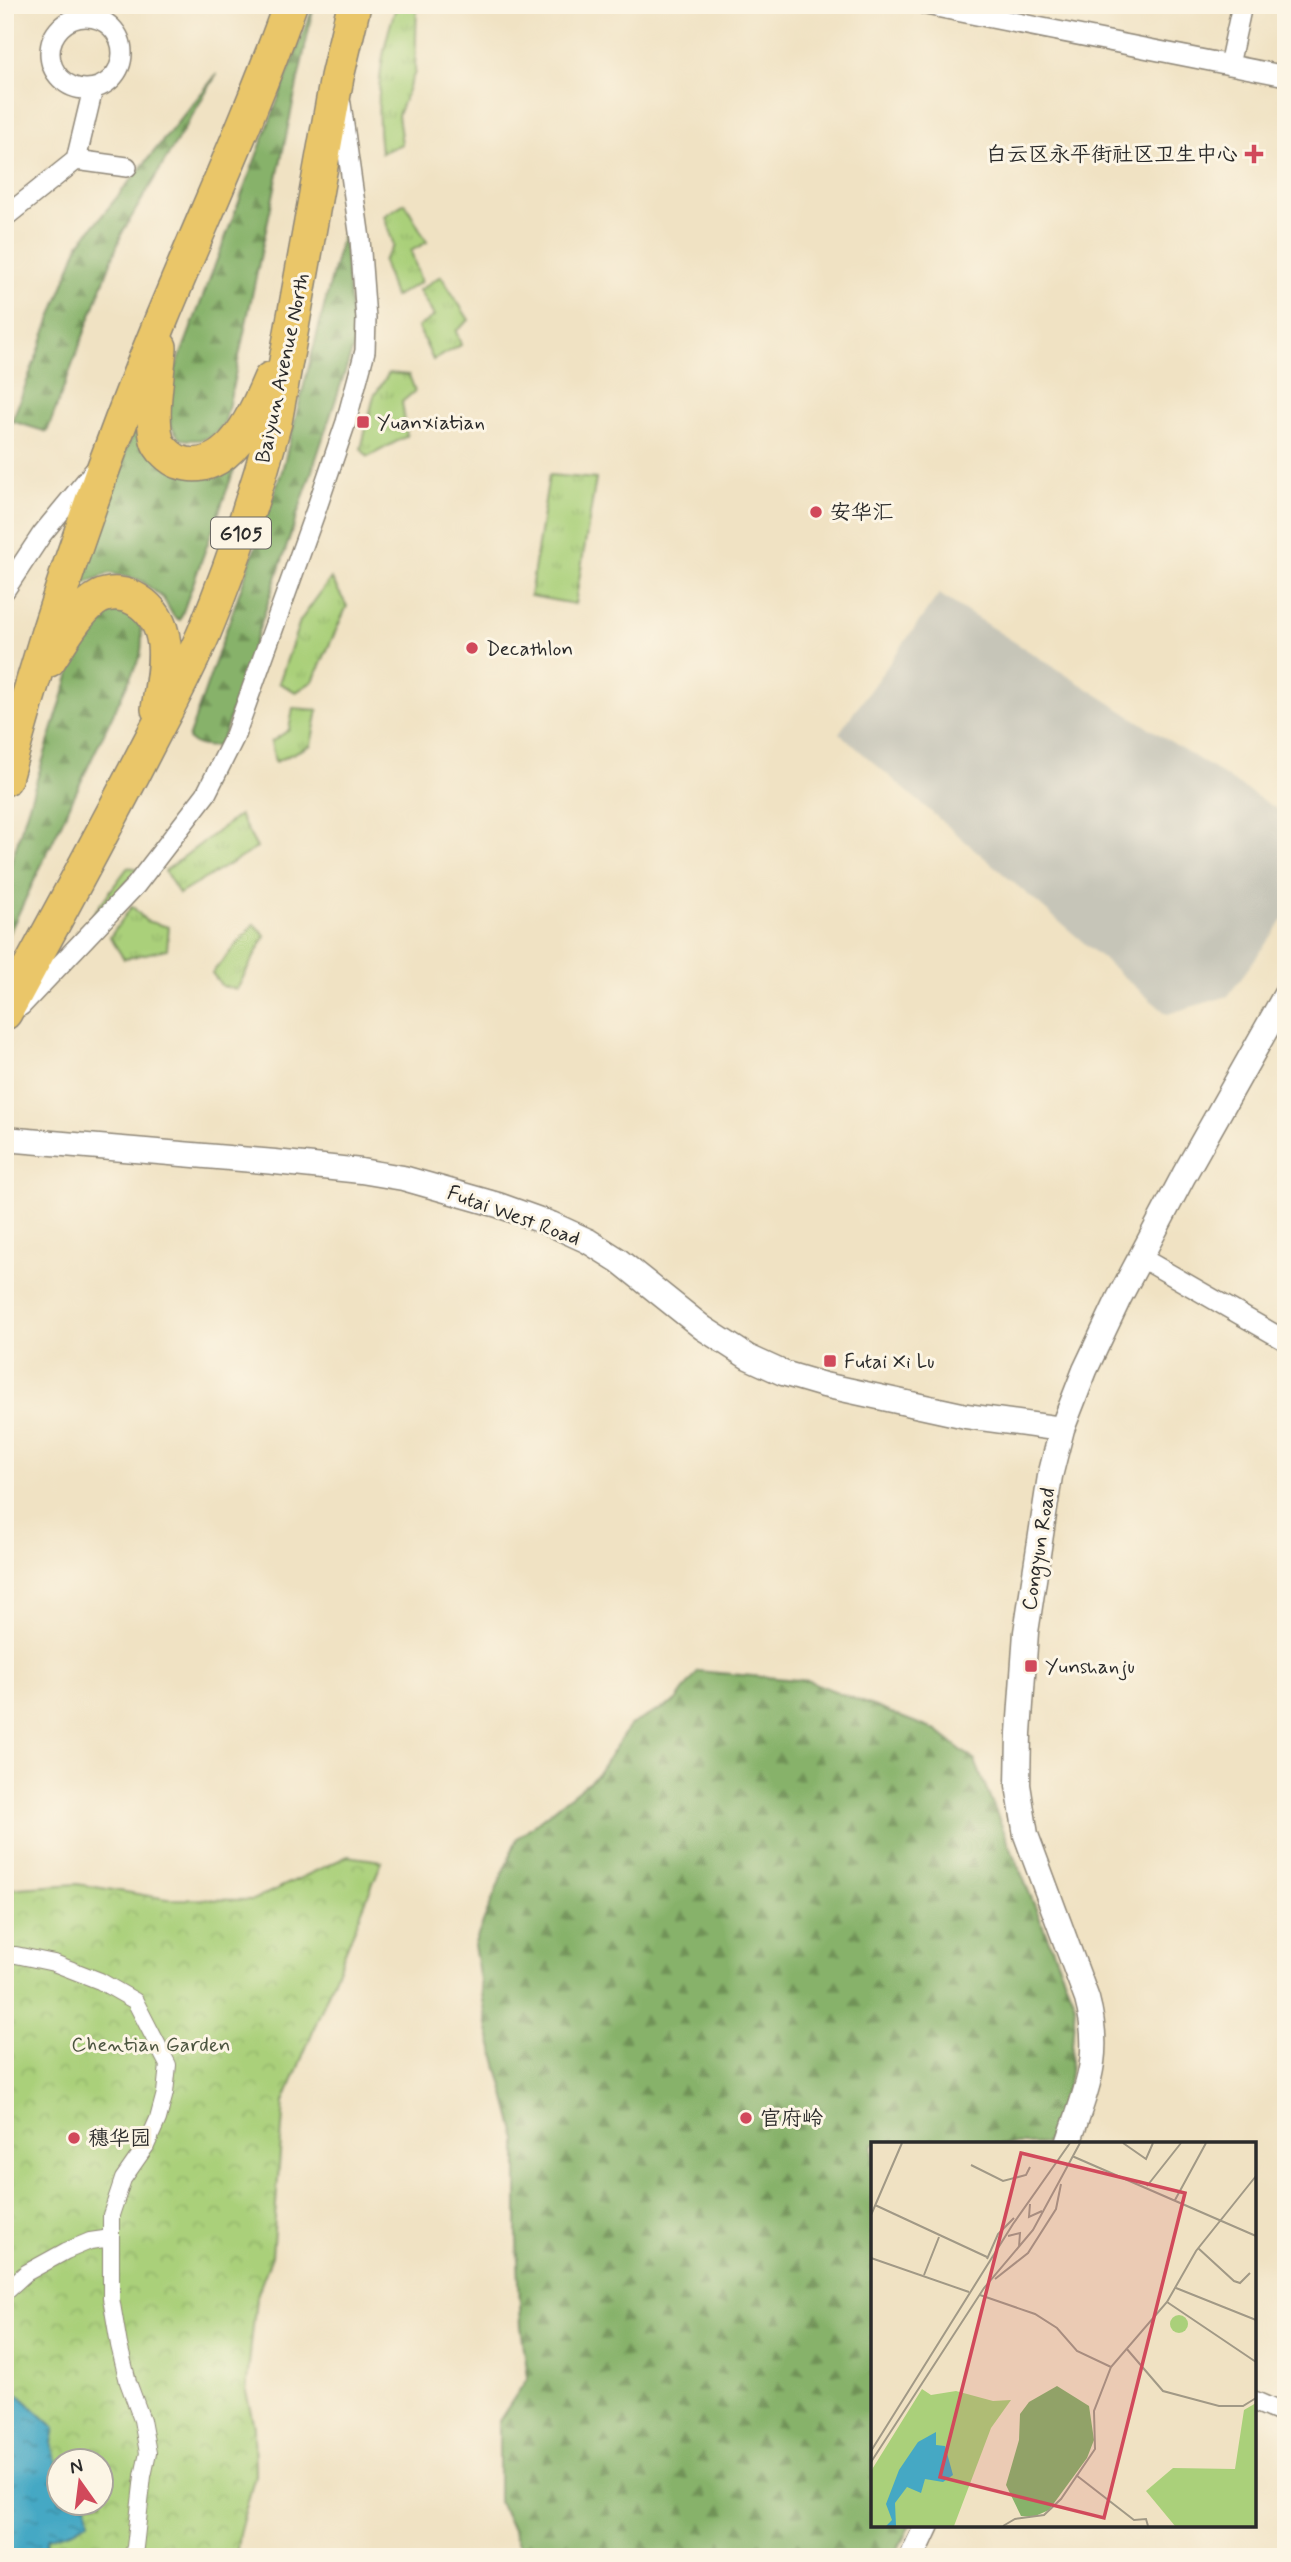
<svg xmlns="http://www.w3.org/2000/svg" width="1291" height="2562" font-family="Mynerve,'LXGW WenKai TC',sans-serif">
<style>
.industrial{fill:#c6c5b8}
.grass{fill:url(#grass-tufts);stroke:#6a7e52;stroke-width:2}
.forest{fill:url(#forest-firs);stroke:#596e4a;stroke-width:2}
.park{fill:url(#park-crowns);stroke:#6a7e52;stroke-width:2;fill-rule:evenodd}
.water{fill:url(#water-ripples);stroke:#386a78;stroke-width:2}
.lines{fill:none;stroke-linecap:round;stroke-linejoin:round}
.pedestrian-casing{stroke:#8e8677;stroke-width:18}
.minor-casing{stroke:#8e8677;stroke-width:22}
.tertiary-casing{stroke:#8e8677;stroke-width:27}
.trunk-casing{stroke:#8e8677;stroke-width:36}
.pedestrian{stroke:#fff;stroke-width:16}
.minor{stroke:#fff;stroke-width:19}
.tertiary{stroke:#fff;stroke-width:24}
.trunk{stroke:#eac669;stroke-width:33}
.poi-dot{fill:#d1495b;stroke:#fcf5e5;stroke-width:2.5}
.labels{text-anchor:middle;stroke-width:6;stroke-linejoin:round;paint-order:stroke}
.shield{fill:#fcf5e5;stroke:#6a6863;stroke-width:2}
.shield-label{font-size:19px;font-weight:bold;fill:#2b2b2b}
.poi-label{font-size:21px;fill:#2b2b2b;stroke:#fcf5e5;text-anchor:start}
.street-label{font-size:21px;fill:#2b2b2b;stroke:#fcf5e5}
.park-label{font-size:21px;fill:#4b543f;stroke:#fcf5e5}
.inset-road{fill:none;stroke:#a19986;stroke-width:2}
.view{fill:#d1495b;fill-opacity:0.15;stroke:#d1495b;stroke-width:3.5}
.inset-edge{fill:none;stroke:#2b2b2b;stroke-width:3.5}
</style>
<defs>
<pattern id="grass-tufts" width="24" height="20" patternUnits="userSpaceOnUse" patternTransform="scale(1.75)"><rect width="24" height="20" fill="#aad07a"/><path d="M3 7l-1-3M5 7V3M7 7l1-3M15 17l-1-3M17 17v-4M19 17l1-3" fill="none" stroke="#92b36a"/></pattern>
<pattern id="forest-firs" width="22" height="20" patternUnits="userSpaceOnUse" patternTransform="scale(1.75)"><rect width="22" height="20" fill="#87b26a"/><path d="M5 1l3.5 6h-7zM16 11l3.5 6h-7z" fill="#6f9157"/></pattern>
<pattern id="park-crowns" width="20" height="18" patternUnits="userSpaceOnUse" patternTransform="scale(1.75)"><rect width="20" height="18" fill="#aad07a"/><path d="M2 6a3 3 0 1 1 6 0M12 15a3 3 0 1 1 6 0" fill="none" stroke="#92b36a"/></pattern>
<pattern id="water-ripples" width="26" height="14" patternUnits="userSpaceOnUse" patternTransform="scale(1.75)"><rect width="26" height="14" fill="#45a8c4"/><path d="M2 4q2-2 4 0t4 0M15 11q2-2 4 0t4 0" fill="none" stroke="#3a899f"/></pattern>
</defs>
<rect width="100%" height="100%" fill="#fcf5e5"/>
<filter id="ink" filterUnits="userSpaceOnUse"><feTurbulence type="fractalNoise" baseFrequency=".0143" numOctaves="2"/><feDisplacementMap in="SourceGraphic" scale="14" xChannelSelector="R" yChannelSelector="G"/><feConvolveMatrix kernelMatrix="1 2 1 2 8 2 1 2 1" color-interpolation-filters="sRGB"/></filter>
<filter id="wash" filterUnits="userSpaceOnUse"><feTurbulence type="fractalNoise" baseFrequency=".00686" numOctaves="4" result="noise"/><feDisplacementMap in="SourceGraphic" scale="28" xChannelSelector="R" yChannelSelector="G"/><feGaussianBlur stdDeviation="1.57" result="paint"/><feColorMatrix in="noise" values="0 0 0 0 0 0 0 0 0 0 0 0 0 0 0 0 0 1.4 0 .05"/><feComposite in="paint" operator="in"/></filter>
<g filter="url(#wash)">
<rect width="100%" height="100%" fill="#f0e2c3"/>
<path class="industrial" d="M939,594l347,221v101l-58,80 -61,18 -328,-281z"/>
<path class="grass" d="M397,5h20l-2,67 -17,43 4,29 -21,9c-6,-51 -2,-100 16,-148z
M405,203l22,39 -16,9 10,31 -27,15 -11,-36 11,-15 -10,-30z
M441,276l28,44 -13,11 5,14 -28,15 -15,-33 16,-11 -15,-26z
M389,373l20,2 6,16 -13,11 5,34 -39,21 -7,-8 13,-53z
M549,475l47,4 -21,125 -45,-8z
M331,578l16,28 -34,75 -17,11 -17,-9 21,-62z
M293,708l25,2 -7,35 -36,17 -4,-20 18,-12z
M239,815l18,33 -78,46 -14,-23z
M128,867l11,2 -69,76z
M132,906l14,15 23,6 -2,22 -43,10 -14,-22z
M254,924l11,12 -28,53 -15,-3 -10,-13z"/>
<path class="forest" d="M314,5l-89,417c-12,18 -24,20 -45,17 -17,-22 -16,-31 -10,-56z
M217,74l-95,159 -75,199 -35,-11 67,-177z
M343,233l11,112 -130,389 -6,12c-11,1 -21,1 -30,-7l94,-268z
M137,420l5,2v17l96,20 -58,161 -6,-3 -11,-19 -23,-18 -30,-7 -26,11 -6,-2z
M106,612c34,0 40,13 34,45l-135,285v-60l74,-238 10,-20z
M698,1671l111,10 128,50 38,30 100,243 -5,69 -11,71h-186v381h37l-16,32h-370l-25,-55v-81l29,-44 -7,-50 -4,-88v-99l-29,-110 -14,-85 43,-107 80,-63 33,-50 45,-23z"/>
<path class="park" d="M348,1856l34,5 -98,241 -12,154 -16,42 -10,94 8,34 1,49 -16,59 -3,23h-231v-668l72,-5 91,15 85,1zM60,2460h42v42h-42z"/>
<path class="water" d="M5,2382l50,46 -3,15 7,31 1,28 27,1 2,18 -15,9 -26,8 -5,19h-38z"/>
</g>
<g filter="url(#ink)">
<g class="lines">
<defs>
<path id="pedestrian" d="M5,1955h11l38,8 46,18 35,20 33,64 -3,28 -7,26 -12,27 -23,33 -12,36v83l8,47 9,37 14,38 6,33 -5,23 -8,71 -3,10
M5,2292l21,-19 40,-22 24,-10 21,-3"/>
<path id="minor" d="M926,5l360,71
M50 53a36 36 0 1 1 72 0a36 36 0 1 1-72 0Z
M1229,65l13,-60
M76,160l51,7
M5,217l71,-57 17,-71
M5,590l37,-56 52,-63
M21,1006l115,-121 70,-91 28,-56 82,-228 30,-88 19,-71 1,-32 -6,-80 -19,-135
M1140,1257l146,84
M1254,2401l32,14"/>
<path id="tertiary" d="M5,1139l270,23 86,9 42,7 95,27 53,19 37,17 30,19 85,68 45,29 35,16 41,12 142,31 96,13
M1068,2144c18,-55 35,-86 19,-145l-61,-164 -8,-50 1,-52 7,-101 24,-156 12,-47 23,-59 34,-72 65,-123 102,-181
M912,2557l15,-32"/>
<path id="trunk" d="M160,347c-2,27 -10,67 -3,93 2,8 14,19 22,22 49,17 77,-50 91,-83
M49,660c12,-18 31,-53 51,-63 11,-5 26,-4 37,3 39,24 27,70 21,109
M5,779c43,-159 94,-309 157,-461 43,-104 90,-206 128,-313
M5,1013c47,-87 95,-174 140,-262 20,-39 42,-78 59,-118 28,-68 52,-140 71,-211l62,-345 17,-72"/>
</defs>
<use href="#pedestrian" class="pedestrian-casing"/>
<use href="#minor" class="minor-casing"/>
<use href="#tertiary" class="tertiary-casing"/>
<use href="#trunk" class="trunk-casing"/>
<use href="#pedestrian" class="pedestrian"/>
<use href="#minor" class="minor"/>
<use href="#tertiary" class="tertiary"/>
<use href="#trunk" class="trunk"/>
</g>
</g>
<g class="poi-dot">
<path d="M1250.5 143.5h7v7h7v7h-7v7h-7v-7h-7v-7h7z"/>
<rect x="356" y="415" width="14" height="14" rx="3.5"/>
<circle cx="816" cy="512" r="7"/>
<circle cx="472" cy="648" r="7"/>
<rect x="823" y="1354" width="14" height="14" rx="3.5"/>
<rect x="1024" y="1659" width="14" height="14" rx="3.5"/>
<circle cx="746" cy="2118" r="7"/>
<circle cx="74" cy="2138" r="7"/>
</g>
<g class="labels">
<rect class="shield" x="211" y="517.5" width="60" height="31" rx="5"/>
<g class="shield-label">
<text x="241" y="540">G105</text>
</g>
<g class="poi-label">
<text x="1238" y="161" text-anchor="end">白云区永平街社区卫生中心</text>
<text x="377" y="429">Yuanxiatian</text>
<text x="830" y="519">安华汇</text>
<text x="486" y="655">Decathlon</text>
<text x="844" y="1368">Futai Xi Lu</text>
<text x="1045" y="1673">Yunshanju</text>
<text x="760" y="2125">官府岭</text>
<text x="88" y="2145">穗华园</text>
</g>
<g class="street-label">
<text transform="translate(282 368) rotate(-78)" y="7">Baiyun Avenue North</text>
<text transform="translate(514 1215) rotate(20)" y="7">Futai West Road</text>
<text transform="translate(1038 1549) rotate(-81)" y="7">Congyun Road</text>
</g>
<g class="park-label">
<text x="151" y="2051">Chentian Garden</text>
</g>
</g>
<g transform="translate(871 2142)">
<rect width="385" height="385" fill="#f0e2c3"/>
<path d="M186,244l32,20 5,34 -7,18 -38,52 -16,7 -12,-1 -15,-31 13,-45 1,-26 9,-12z" fill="#87b26a"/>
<path d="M51,247l9,6 25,-4 37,10 18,-1 -20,28 -37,98h-83v-55zM385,261v123h-81l-29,-35 27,-23 62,1 9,-59z" fill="#aad07a"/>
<path d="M299 182a9 9 0 1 1 18 0a9 9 0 1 1-18 0Z" fill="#aad07a"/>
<path d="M65,290v13l9,1 8,29 -10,7 -18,-3 -4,14 -14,-6 -12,16 1,23h-10l6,-6 -6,-16 13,-34 19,-28z" fill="#45a8c4"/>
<path class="inset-road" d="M252,1l23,16 7,-16M201,14l184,80M100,23l32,16 23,-6 4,-8M276,44l34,-43M304,58l31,-57M159,62l-1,13 13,-6M4,63l112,52M0,73l31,-72M137,94l12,-3 -1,14M327,106l36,33 6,2 10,-10M0,116l98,34M116,117l11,-25 16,-16M53,133l15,-38M124,137l33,-26 28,-44 5,-25M305,146l80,32M109,153l55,19 22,14 20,23 34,16M296,160l89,60M255,206l37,43 56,15h24l13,-8M0,309l142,-227 57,-81M0,320l113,-174 49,-58 47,-87M205,333l58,45 12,-1 2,7M132,384l12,-7 29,-4 17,-16 34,-50 -1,-38 17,-44 56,-65 29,-51 60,-75"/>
<path class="view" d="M150,11l164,40 -81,325 -164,-41z"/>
<rect width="385" height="385" class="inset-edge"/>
</g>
<rect width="1291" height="2562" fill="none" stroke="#fcf5e5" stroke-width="28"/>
<g transform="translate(80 2482) rotate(346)"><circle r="33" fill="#fcf5e5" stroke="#a8a49b" stroke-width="2"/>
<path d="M0-5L12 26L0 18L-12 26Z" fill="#d1495b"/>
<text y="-10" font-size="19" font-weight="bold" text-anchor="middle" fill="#2b2b2b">N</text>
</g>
</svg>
